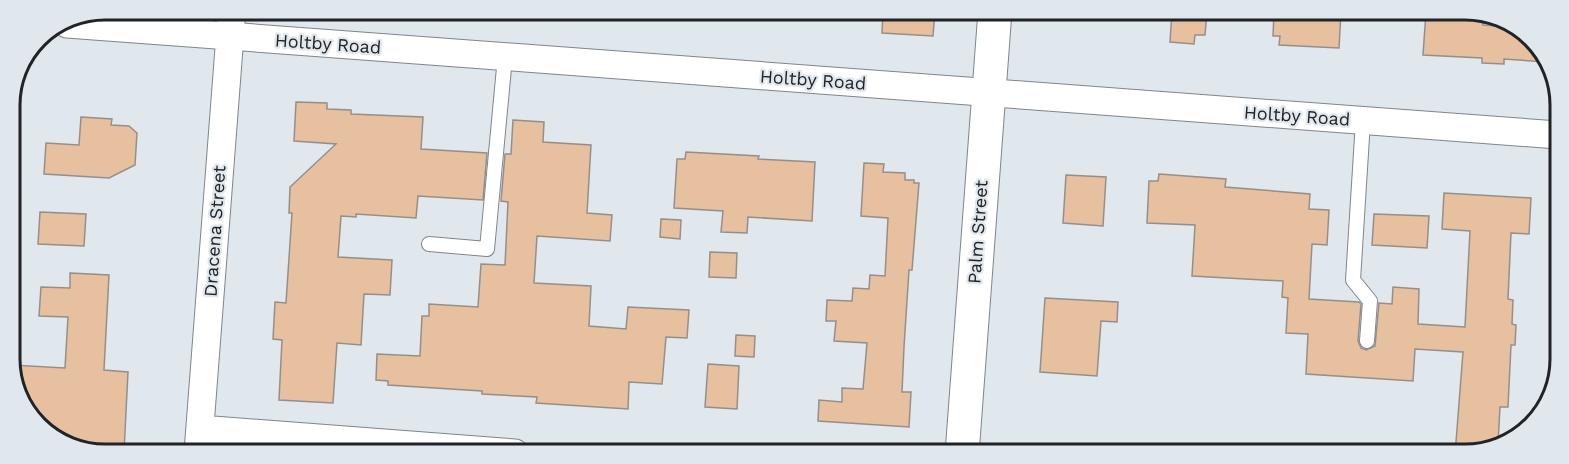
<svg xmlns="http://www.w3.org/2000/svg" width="1569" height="464" font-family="'Work Sans',sans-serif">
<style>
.building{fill:#e6c09f;stroke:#968f89;stroke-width:1.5}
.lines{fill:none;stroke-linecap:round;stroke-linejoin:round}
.service-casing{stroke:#7f858b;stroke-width:16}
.minor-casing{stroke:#7f858b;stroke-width:29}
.tertiary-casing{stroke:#7f858b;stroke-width:35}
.service{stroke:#fff;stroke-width:14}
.minor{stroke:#fff;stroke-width:27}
.tertiary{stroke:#fff;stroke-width:33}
.labels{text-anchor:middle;stroke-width:4.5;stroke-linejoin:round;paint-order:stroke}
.street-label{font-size:18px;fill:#212326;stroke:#e0e7ed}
.rim{fill:none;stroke:#212326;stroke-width:3}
</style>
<rect width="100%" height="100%" fill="#e0e7ed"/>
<path class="building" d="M883,11h52l-2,25 -51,-3z
M1172,11l35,1 -2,23h-10l-1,9 -24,-2z
M1274,12h67l-2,36 -60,-3 1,-9h-7z
M1426,12h42v3l15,1v9l31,2 18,10 13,25 -41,-3v5l-22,-1v-5l-59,-3z
M296,102l31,1v6l24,1v4l72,3 -2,32 66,4 -4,47 -65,-4 -2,22 -60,-4v3l-15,-1 -3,41 54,3 -2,35 -26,-1 -3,51 -24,-2 -4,60 -54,-3 3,-60 -9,-1 2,-37 11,1 6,-90h-3l1,-26 46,-43 -42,-3z
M81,117l31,2 -1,6 18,1 8,7 -2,32 -26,13 -65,-4 2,-31 33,2z
M513,120l31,2 -1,20 48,3 -4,68 25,2 -2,26 -73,-5 -3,47 57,3 -2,40 37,3 2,-22 61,3 -2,28 -21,-1 -4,47 -33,-2 -1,27 -92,-6 1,-6 -55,-3v-3l-94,-6v-4l-12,-1 1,-26 43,2 2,-40h7v-12l49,3 3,-43 24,1 3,-63 -7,-1 4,-47h6z
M686,152l73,4 -1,3 57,3 -3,59 -64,-4 -1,16 -26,-1 2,-21 -49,-3 3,-49h8z
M864,163l20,1 -1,8 22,1v7h9v3h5l-7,87h-3l-5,77 -2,45h9l-2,35 -91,-6 1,-21 23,2v-14l21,1 4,-46 -33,-2 2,-20h-10l1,-21 25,1 1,-13 16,1 1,-14 15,1 3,-58 -27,-2z
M1159,174l67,5 -1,8 85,7 -1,15 20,1 -2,35 -15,-1 -3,55 50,3 2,2 -3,37 3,7 5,2 9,-4 4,-43 13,1 1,-17 26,2 -1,35 47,3 5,-96 -28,-2 2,-36 87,5 -2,36 -18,-1 -3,66 5,1 -1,24 4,1 -1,20h-4l-3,62h-8l-2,37 -28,11h-15l8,-103 -48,-3 -2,32 -107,-7 2,-40 -22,-1 2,-35 -6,-1 1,-16 -91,-5 3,-51 -48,-2 2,-42h9z
M1066,175l40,2 -3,49 -40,-3z
M40,212l46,2 -2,32 -46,-2z
M1374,214l55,2 -2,32 -55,-3z
M661,219l20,1 -1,19 -20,-2z
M710,252l27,1 -1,25 -27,-1z
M70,273l39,2 -5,95 24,2 -4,80h-44l-43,-25 -17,-32 -8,-30 53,3 3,-51 -29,-1 2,-29 29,1z
M1045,298l73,4 -1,20 -16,-1 -4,55 -57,-4z
M736,335l19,1 -1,21 -19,-1z
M708,364l31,2 -2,43 -32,-2z"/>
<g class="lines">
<defs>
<path id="service" d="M1363,121l-10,159 17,21 -3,40
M429,244l58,5 18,-192"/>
<path id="minor" d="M67,24l1491,111
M200,429l315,24
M198,452l34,-443"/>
<path id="tertiary" d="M962,454l33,-443"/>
</defs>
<use href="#service" class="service-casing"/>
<use href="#minor" class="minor-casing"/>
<use href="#tertiary" class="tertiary-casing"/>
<use href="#service" class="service"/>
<use href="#minor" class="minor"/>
<use href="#tertiary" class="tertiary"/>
</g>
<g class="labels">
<g class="street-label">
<text transform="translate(328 44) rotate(4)" y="6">Holtby Road</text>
<text transform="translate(813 80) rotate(4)" y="6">Holtby Road</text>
<text transform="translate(1297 116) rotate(4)" y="6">Holtby Road</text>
<text transform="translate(215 231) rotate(-86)" y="6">Dracena Street</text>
<text transform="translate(978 232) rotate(-86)" y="6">Palm Street</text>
</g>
</g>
<path d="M0 0H1569V464H0ZM105 20H1465A85 85 0 0 1 1550 105V359A85 85 0 0 1 1465 444H105A85 85 0 0 1 20 359V105A85 85 0 0 1 105 20Z" fill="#e0e7ed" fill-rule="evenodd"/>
<path class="rim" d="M105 20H1465A85 85 0 0 1 1550 105V359A85 85 0 0 1 1465 444H105A85 85 0 0 1 20 359V105A85 85 0 0 1 105 20Z"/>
</svg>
